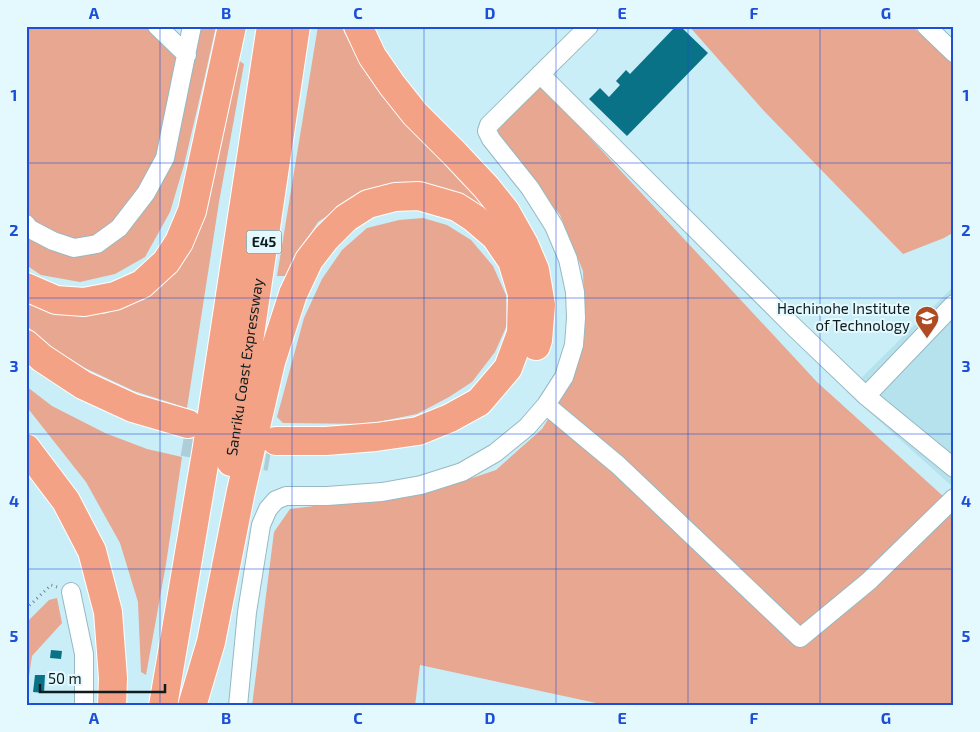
<svg xmlns="http://www.w3.org/2000/svg" width="980" height="732" font-family="'Exo 2',sans-serif">
<style>
.built{fill:#b6e2ee}
.green{fill:#e7a790}
.building{fill:#097286}
.lines{fill:none;stroke-linecap:round;stroke-linejoin:round}
.motorway-tunnel{stroke:#aeced7;stroke-width:28;stroke-dasharray:28 14;stroke-linecap:butt}
.minor-casing{stroke:#96b9c2;stroke-width:20}
.motorway-casing{stroke:#fff;stroke-width:30}
.path{stroke:#6f878e;stroke-width:3;stroke-dasharray:1 4;stroke-linecap:butt}
.minor{stroke:#fff;stroke-width:18}
.motorway{stroke:#f4a285;stroke-width:28}
.grid{fill:none;stroke:#1d4ed8;stroke-width:1;stroke-opacity:0.55}
.labels{text-anchor:middle;stroke-width:4;stroke-linejoin:round;paint-order:stroke}
.shield{fill:#e3f9fe;stroke:#4f5e62;stroke-width:1}
.shield-label{font-size:14px;font-weight:bold;fill:#0f1c1f}
.poi-label{font-size:15px;fill:#0f1c1f;stroke:#e3f9fe;text-anchor:end}
.street-label{font-size:15px;fill:#0f1c1f;stroke:#e3f9fe}
.neatline{fill:none;stroke:#1d4ed8;stroke-width:2}
.grid-label{font-size:16px;text-anchor:middle;font-weight:bold;fill:#1d4ed8}
</style>
<rect width="100%" height="100%" fill="#caeef8"/>
<path class="built" d="M954,286v202l-107,-96z"/>
<path class="green" d="M26,26h119l47,41 9,-41h15l-12,54 -20,85 -14,47 -25,45 -30,17 -35,8 -39,-7 -15,-10z
M318,26h24l2,6 23,43 38,47 79,80 -7,6 -117,-14 -42,28 -16,25 -15,29h-10z
M689,26h223l42,39v167l-10,6 -41,16 -139,-143z
M238,60l6,4 -25,138 -32,206 -53,-17 -49,-23 -34,-21 -25,-22v-24l43,13h35l39,-14 35,-31 21,-38 10,-34z
M540,84l277,298 137,124v200h-344l-190,-41 -5,41h-163l22,-174 16,-23 144,-18 62,-21 46,-41 32,-52 11,-45 -2,-61 -23,-56 -58,-74 -6,-11z
M423,218l24,7 24,15 22,26 13,29 1,30 -12,27 -23,30 -23,15 -32,17 -49,10 -85,-1 -6,-6 27,-99 18,-39 20,-29 25,-22 32,-8z
M26,386l26,20 53,27 42,16 35,8 -16,107 -20,111 -5,-3 -3,-70 -18,-59 -34,-61 -60,-76z
M57,598l5,25 -30,33 -6,40v-73l23,-23z"/>
<path class="building" d="M676,26h4l28,27 -81,83 -38,-37 11,-11 9,9 11,-12 -4,-4 10,-11 4,4z
M51,650l11,1 -1,8 -11,-1z
M35,675h10l-1,18 -11,-1z"/>
<g class="lines">
<path class="motorway-tunnel" d="M183,442l87,15"/>
<defs>
<path id="minor" d="M157,26l30,29
M926,26l28,27
M540,74l256,255 70,67 88,72
M26,224l4,5 23,12 21,7 23,-4 22,-16 27,-35 19,-35 27,-132
M866,396l88,-92
M546,405l72,60 182,173 69,-57 85,-83
M71,592l13,62v52
M238,706l9,-94 14,-87 7,-16 8,-9 10,-4h41l55,-4 39,-7 41,-13 33,-19 32,-26 19,-22 18,-28 10,-32 2,-27 -1,-26 -7,-33 -14,-33 -24,-38 -39,-49 -4,-8 2,-6 100,-99"/>
<g id="motorway">
<path d="M358,26l14,30 20,29 23,29 40,40 31,33 20,25 18,32 11,26 6,35 -3,35 -2,6"/>
<path d="M26,287l30,13 28,2 31,-6 27,-12 24,-22 13,-20 13,-31 40,-185"/>
<path d="M26,344l16,14 41,27 50,23 55,16"/>
<path d="M26,448l40,53 26,50 16,61 5,66 -1,28"/>
<path id="s1" d="M231,462l65,-436"/>
<path d="M163,706l43,-253 65,-427"/>
<path d="M192,706l19,-64 30,-151 30,-129 22,-68 16,-34 17,-22 20,-20 22,-14 27,-7 24,-1 38,11 17,11 21,18 17,25 10,33 -1,39 -13,35 -29,34 -29,16 -32,13 -42,6 -50,4h-50"/>
</g>
</defs>
<use href="#minor" class="minor-casing"/>
<use href="#motorway" class="motorway-casing"/>
<path class="path" d="M26,609l25,-24 6,2"/>
<use href="#minor" class="minor"/>
<use href="#motorway" class="motorway"/>
</g>
<path class="grid" d="M160,26v680M292,26v680M424,26v680M556,26v680M688,26v680M820,26v680M26,163h928M26,298h928M26,434h928M26,569h928"/>
<defs>
<symbol id="university-pin" viewBox="-11 -11 22 30"><path d="M0 17L-7.5 6A9.5 9.5 0 1 1 7.5 6Z" fill="#b04a20" stroke="#e3f9fe"/><path d="M0-5L7-2L0 1L-7-2ZM-4 1L0 2.5L4 1V4Q0 6-4 4Z" fill="#fff"/></symbol>
</defs>
<g fill-rule="evenodd">
<use href="#university-pin" x="913" y="304" width="28" height="38"/>
</g>
<g class="labels">
<rect class="shield" x="246.5" y="230.5" width="35" height="23" rx="4"/>
<g class="shield-label">
<text x="264" y="247">E45</text>
</g>
<g class="poi-label">
<text x="910" y="314">Hachinohe Institute<tspan x="910" dy="17">of Technology</tspan></text>
</g>
<g class="street-label">
<text dy="5" stroke="none"><textPath href="#s1" startOffset="96">Sanriku Coast Expressway</textPath></text>
</g>
</g>
<rect width="980" height="732" fill="none" stroke="#e3f9fe" stroke-width="55"/>
<path d="M40 684v8h125v-8" fill="none" stroke="#0f1c1f" stroke-width="2.5"/>
<text x="48" y="684" font-size="15" fill="#0f1c1f" stroke="#e3f9fe" stroke-width="4" paint-order="stroke">50 m</text>
<rect x="28" y="28" width="924" height="676" class="neatline"/>
<g class="grid-label">
<text x="94" y="19">A</text>
<text x="226" y="19">B</text>
<text x="358" y="19">C</text>
<text x="490" y="19">D</text>
<text x="622" y="19">E</text>
<text x="754" y="19">F</text>
<text x="886" y="19">G</text>
<text x="14" y="101">1</text>
<text x="966" y="101">1</text>
<text x="14" y="236">2</text>
<text x="966" y="236">2</text>
<text x="14" y="372">3</text>
<text x="966" y="372">3</text>
<text x="14" y="507">4</text>
<text x="966" y="507">4</text>
<text x="14" y="642">5</text>
<text x="966" y="642">5</text>
<text x="94" y="724">A</text>
<text x="226" y="724">B</text>
<text x="358" y="724">C</text>
<text x="490" y="724">D</text>
<text x="622" y="724">E</text>
<text x="754" y="724">F</text>
<text x="886" y="724">G</text>
</g>
</svg>
